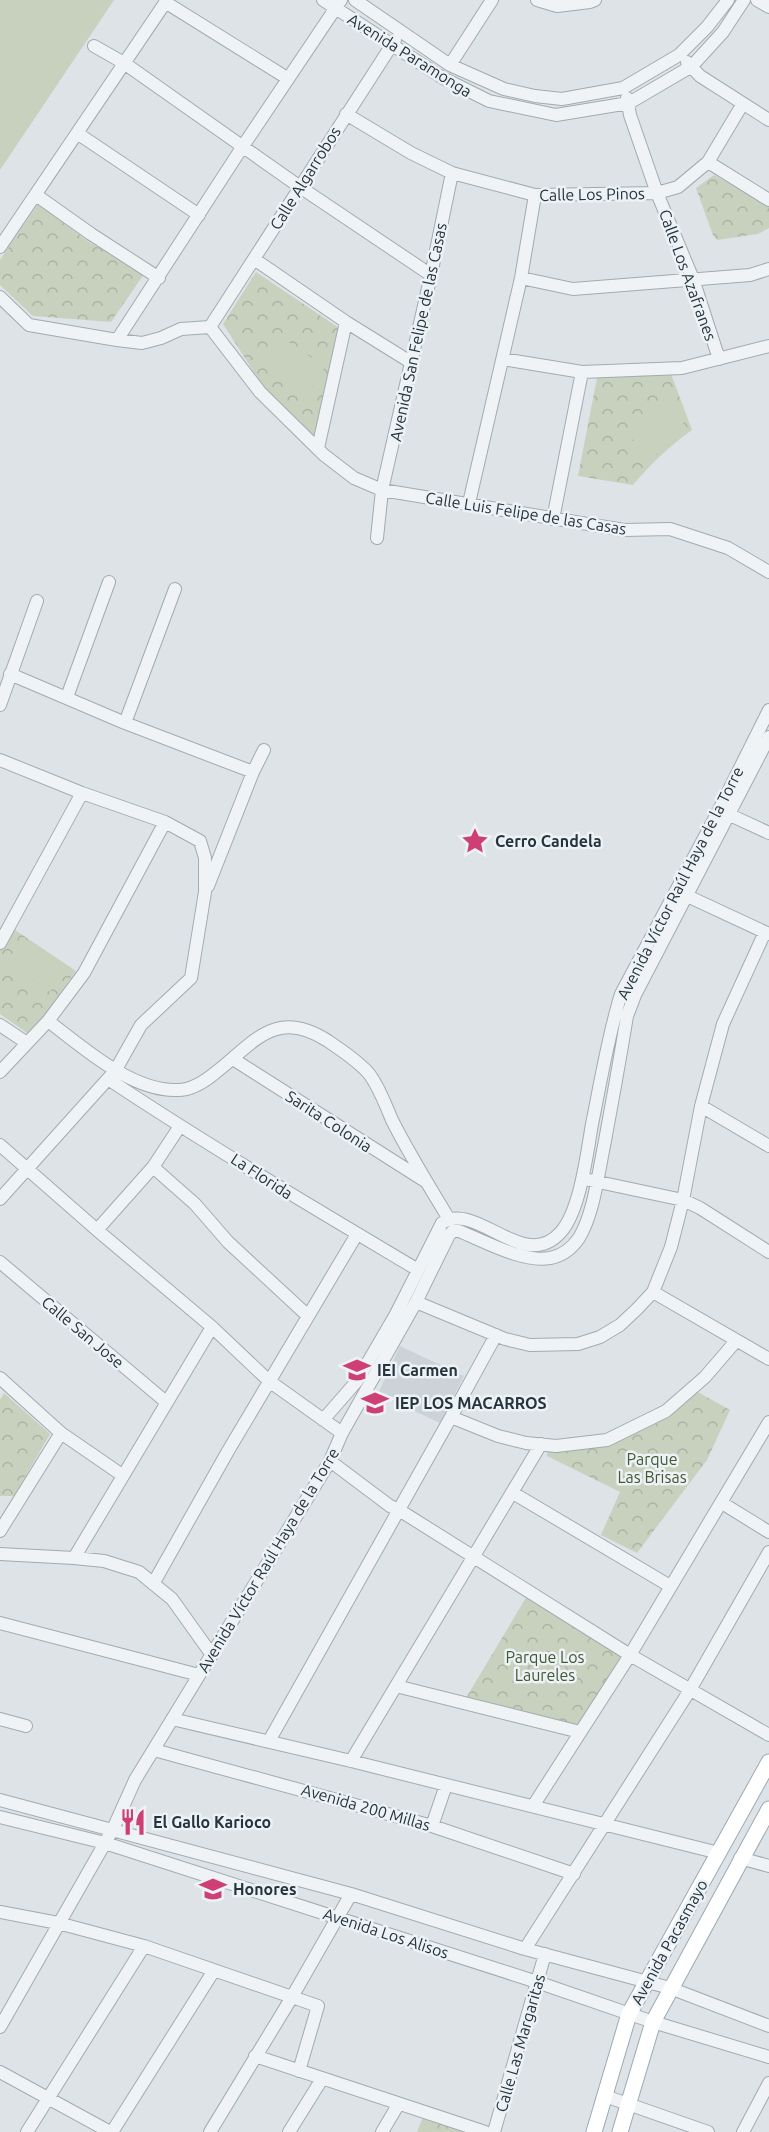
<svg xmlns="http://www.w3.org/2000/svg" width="769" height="2132" font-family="Ubuntu,sans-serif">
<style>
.built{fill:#cbd3d9}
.park{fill:url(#park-crowns)}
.pitch{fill:#c7d1be}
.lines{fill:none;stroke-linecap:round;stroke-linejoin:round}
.minor-casing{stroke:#a2abb1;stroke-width:14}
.major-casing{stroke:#9caab3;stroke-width:17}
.minor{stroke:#eff3f5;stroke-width:12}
.major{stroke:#fff;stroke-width:15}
.labels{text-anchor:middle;stroke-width:5;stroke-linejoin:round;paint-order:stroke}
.street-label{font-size:16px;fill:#26343d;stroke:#ecf2f5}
.poi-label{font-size:16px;font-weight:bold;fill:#26343d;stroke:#ecf2f5;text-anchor:start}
.park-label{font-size:16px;fill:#435933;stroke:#ecf2f5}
</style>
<defs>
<pattern id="park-crowns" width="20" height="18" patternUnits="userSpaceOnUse" patternTransform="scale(1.5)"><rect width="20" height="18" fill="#c7d1be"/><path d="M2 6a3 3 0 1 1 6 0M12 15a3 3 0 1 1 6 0" fill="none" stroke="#abb4a4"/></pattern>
</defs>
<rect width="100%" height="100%" fill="#dde3e7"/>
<path class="built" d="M400,1346l64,30 -24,47 -62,-29z"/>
<path class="park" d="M714,175l55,31v22l-11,6 -41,6 -4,-5 -17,-47z
M38,204l51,38 55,32 -33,48 -78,-6 -33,-31v-25z
M256,272l83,56 -25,108 -51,-50 -40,-62z
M671,374l21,56c-23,16 -41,34 -59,55l-55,-9 19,-98z
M12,928l64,43 -46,64 -30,-21v-64z
M696,1391l34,19 -23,50 -70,93 -36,-18 19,-43 -73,-36 1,-6 59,-7z
M4,1393l46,41 -36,62h-14v-96z
M527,1596l97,60 -45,72 -113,-30z
M423,2117l49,15h-55z"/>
<path class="pitch" d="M0,0h114l-114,170z
M284,339l41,28 -17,26 -41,-28z
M669,403l20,28 -41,29 -20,-27z
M23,938l44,29 -17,25 -44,-29z"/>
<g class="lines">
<defs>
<path id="minor" d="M323,0l120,78 46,23 67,14 73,-12 63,-37 31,-34 21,-32
M355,0l95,65 54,24 31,7 27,3 61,-11 56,-33 28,-28 21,-27
M537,0l20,6 33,-4 5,-2
M757,0l12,7
M165,2l122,76
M94,46l30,17 176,124 131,88
M687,62l13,14 69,44
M450,65l42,-65
M627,98l3,17 27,78 36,86 26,80
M346,114l65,39 41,20 83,22 122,-2 21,-6 30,-25 34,-57
M77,133l122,82
M708,162l61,38
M36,195l55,39 68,44
M0,247l167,-247
M254,259l92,63 66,41
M521,278l52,11 177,-14 19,-6
M0,297l29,28 88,15 25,3 19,-5 20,-9 29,-2 50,65 64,63 30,23 28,12 242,40 46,-1 58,19 41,24
M210,327l185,-287
M117,340l126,-194 98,-146
M503,359l79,13 100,-4 87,-22
M318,448l28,-126
M469,503l52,-225 14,-83
M553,519l29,-147
M377,538l5,-48 49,-215 21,-102
M10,674l115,49 128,49
M67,697l42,-115
M0,705l37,-104
M125,723l50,-134
M0,760l82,33 83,29 35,19 5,17v34l-14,86 -50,47 -26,46 -115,128
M730,815l39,18
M208,886l45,-114 11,-22
M683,894l86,40
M0,943l82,-150
M48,1021c36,27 84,71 130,69 14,0 26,-8 37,-17 39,-30 60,-66 113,-32 13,9 32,21 42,34 10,14 15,29 22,45 17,34 37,66 57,99
M0,1025l27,18
M233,1059l192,122
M0,1072l48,-51 36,-48 81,-151
M108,1079c101,67 206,129 310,191
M701,1106l68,40
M0,1145l97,85 115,97 57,54 73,52
M153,1167l42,37 33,38 80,74
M589,1180l94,20 17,8 69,44
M97,1230l56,-63 27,-41
M0,1262l166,140
M653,1292l116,67
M416,1302l89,37 25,6 48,-1 22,-7 20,-12 17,-16 16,-17 18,-45 12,-47 18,-94 22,-82 42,-92
M0,1378l61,55 61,42
M451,1417l47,19 28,7 30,3 51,-6 59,-29 39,-34 31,-36
M323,1420l34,-39 39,-67 46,-91c34,-23 81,50 118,10 20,-21 27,-80 32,-109 9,-44 16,-88 29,-130l98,-184 50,-100
M330,1461l60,45 9,4 231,145 139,80
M513,1493l157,93
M722,1503l47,29
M0,1531l61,-98
M0,1554l74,4 30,3 35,11 33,27 40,56
M74,1558l138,-231
M153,1584l75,-133 129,-217
M0,1623l199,52
M396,1686l184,46
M0,1719l26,7
M172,1719l179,42 368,92
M269,1741l182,-324 45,-82
M154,1750l278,76 142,48
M351,1761l190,-317
M0,1800l351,94 174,55 145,39 99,38
M533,1806l97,-151 139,-233
M0,1817l105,26 432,139 116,40 116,35
M432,1826l14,-41
M740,1858l29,8
M0,1912l58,11 86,23 174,60 -19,65
M525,1949l165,-259 79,-138
M0,2027l113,-198 22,-49 195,-319 12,-28 74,-131 33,-67 4,-4h6c25,10 64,32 91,27 12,-2 22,-10 29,-20 15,-25 19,-64 25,-92 8,-43 16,-87 23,-130l8,-21 134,-258
M255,2056l230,76
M0,2072l110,60
M605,2096l103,36
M27,2132l117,-186
M112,2132l101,-160
M210,2132l82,-135 59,-103
M289,2132l33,-53
M382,2132l16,-27
M494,2132l51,-178
M743,2132l26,-49"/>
<path id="major" d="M594,2132l35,-118 140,-252
M620,2132l33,-110 116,-213"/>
</defs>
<use href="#minor" class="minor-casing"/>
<use href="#major" class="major-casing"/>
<use href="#minor" class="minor"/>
<use href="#major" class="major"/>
</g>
<defs>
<symbol id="sight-bare" viewBox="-9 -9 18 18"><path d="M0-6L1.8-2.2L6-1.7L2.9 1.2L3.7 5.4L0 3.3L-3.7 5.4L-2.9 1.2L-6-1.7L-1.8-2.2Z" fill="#ce3f75" stroke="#ecf2f5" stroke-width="2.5" paint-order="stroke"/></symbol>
<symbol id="school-bare" viewBox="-9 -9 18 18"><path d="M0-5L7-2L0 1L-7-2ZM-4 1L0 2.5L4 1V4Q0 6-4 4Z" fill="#ce3f75" stroke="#ecf2f5" stroke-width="2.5" paint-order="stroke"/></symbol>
<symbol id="restaurant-bare" viewBox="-9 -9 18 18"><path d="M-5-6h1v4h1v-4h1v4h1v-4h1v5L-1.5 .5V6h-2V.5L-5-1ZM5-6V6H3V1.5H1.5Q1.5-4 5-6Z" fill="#ce3f75" stroke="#ecf2f5" stroke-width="2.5" paint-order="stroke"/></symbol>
<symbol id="university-bare" viewBox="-9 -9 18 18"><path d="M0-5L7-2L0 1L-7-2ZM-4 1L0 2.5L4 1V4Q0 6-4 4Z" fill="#ce3f75" stroke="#ecf2f5" stroke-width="2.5" paint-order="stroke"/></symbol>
</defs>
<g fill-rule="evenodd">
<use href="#sight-bare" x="456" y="822" width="38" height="38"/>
<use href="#school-bare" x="338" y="1351" width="38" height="38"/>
<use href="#school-bare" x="356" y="1384" width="38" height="38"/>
<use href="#restaurant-bare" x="114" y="1803" width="38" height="38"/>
<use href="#university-bare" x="194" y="1870" width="38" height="38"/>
</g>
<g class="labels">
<g class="street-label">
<text transform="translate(410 55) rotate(32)" y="6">Avenida Paramonga</text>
<text transform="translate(305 178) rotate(-58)" y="6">Calle Algarrobos</text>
<text transform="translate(592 194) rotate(-1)" y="6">Calle Los Pinos</text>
<text transform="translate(688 275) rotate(70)" y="6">Calle Los Azafranes</text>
<text transform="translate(418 332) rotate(-78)" y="6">Avenida San Felipe de las Casas</text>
<text transform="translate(526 513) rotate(9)" y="6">Calle Luis Felipe de las Casas</text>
<text transform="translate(680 883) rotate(-63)" y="6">Avenida Víctor Raúl Haya de la Torre</text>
<text transform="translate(329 1121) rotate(33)" y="6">Sarita Colonia</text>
<text transform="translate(262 1176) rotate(33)" y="6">La Florida</text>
<text transform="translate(83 1332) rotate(40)" y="6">Calle San Jose</text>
<text transform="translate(268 1560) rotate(-59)" y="6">Avenida Víctor Raúl Haya de la Torre</text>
<text transform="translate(366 1807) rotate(16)" y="6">Avenida 200 Millas</text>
<text transform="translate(386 1933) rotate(18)" y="6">Avenida Los Alisos</text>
<text transform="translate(669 1942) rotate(-61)" y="6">Avenida Pacasmayo</text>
<text transform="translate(520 2043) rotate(-74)" y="6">Calle Las Margaritas</text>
</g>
<g class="poi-label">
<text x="495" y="847">Cerro Candela</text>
<text x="377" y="1376">IEI Carmen</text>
<text x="395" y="1409">IEP LOS MACARROS</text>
<text x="153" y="1828">El Gallo Karioco</text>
<text x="233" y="1895">Honores</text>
</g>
<g class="park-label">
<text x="652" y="1465">Parque<tspan x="652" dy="18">Las Brisas</tspan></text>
<text x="545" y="1663">Parque Los<tspan x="545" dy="18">Laureles</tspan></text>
</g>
</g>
</svg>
